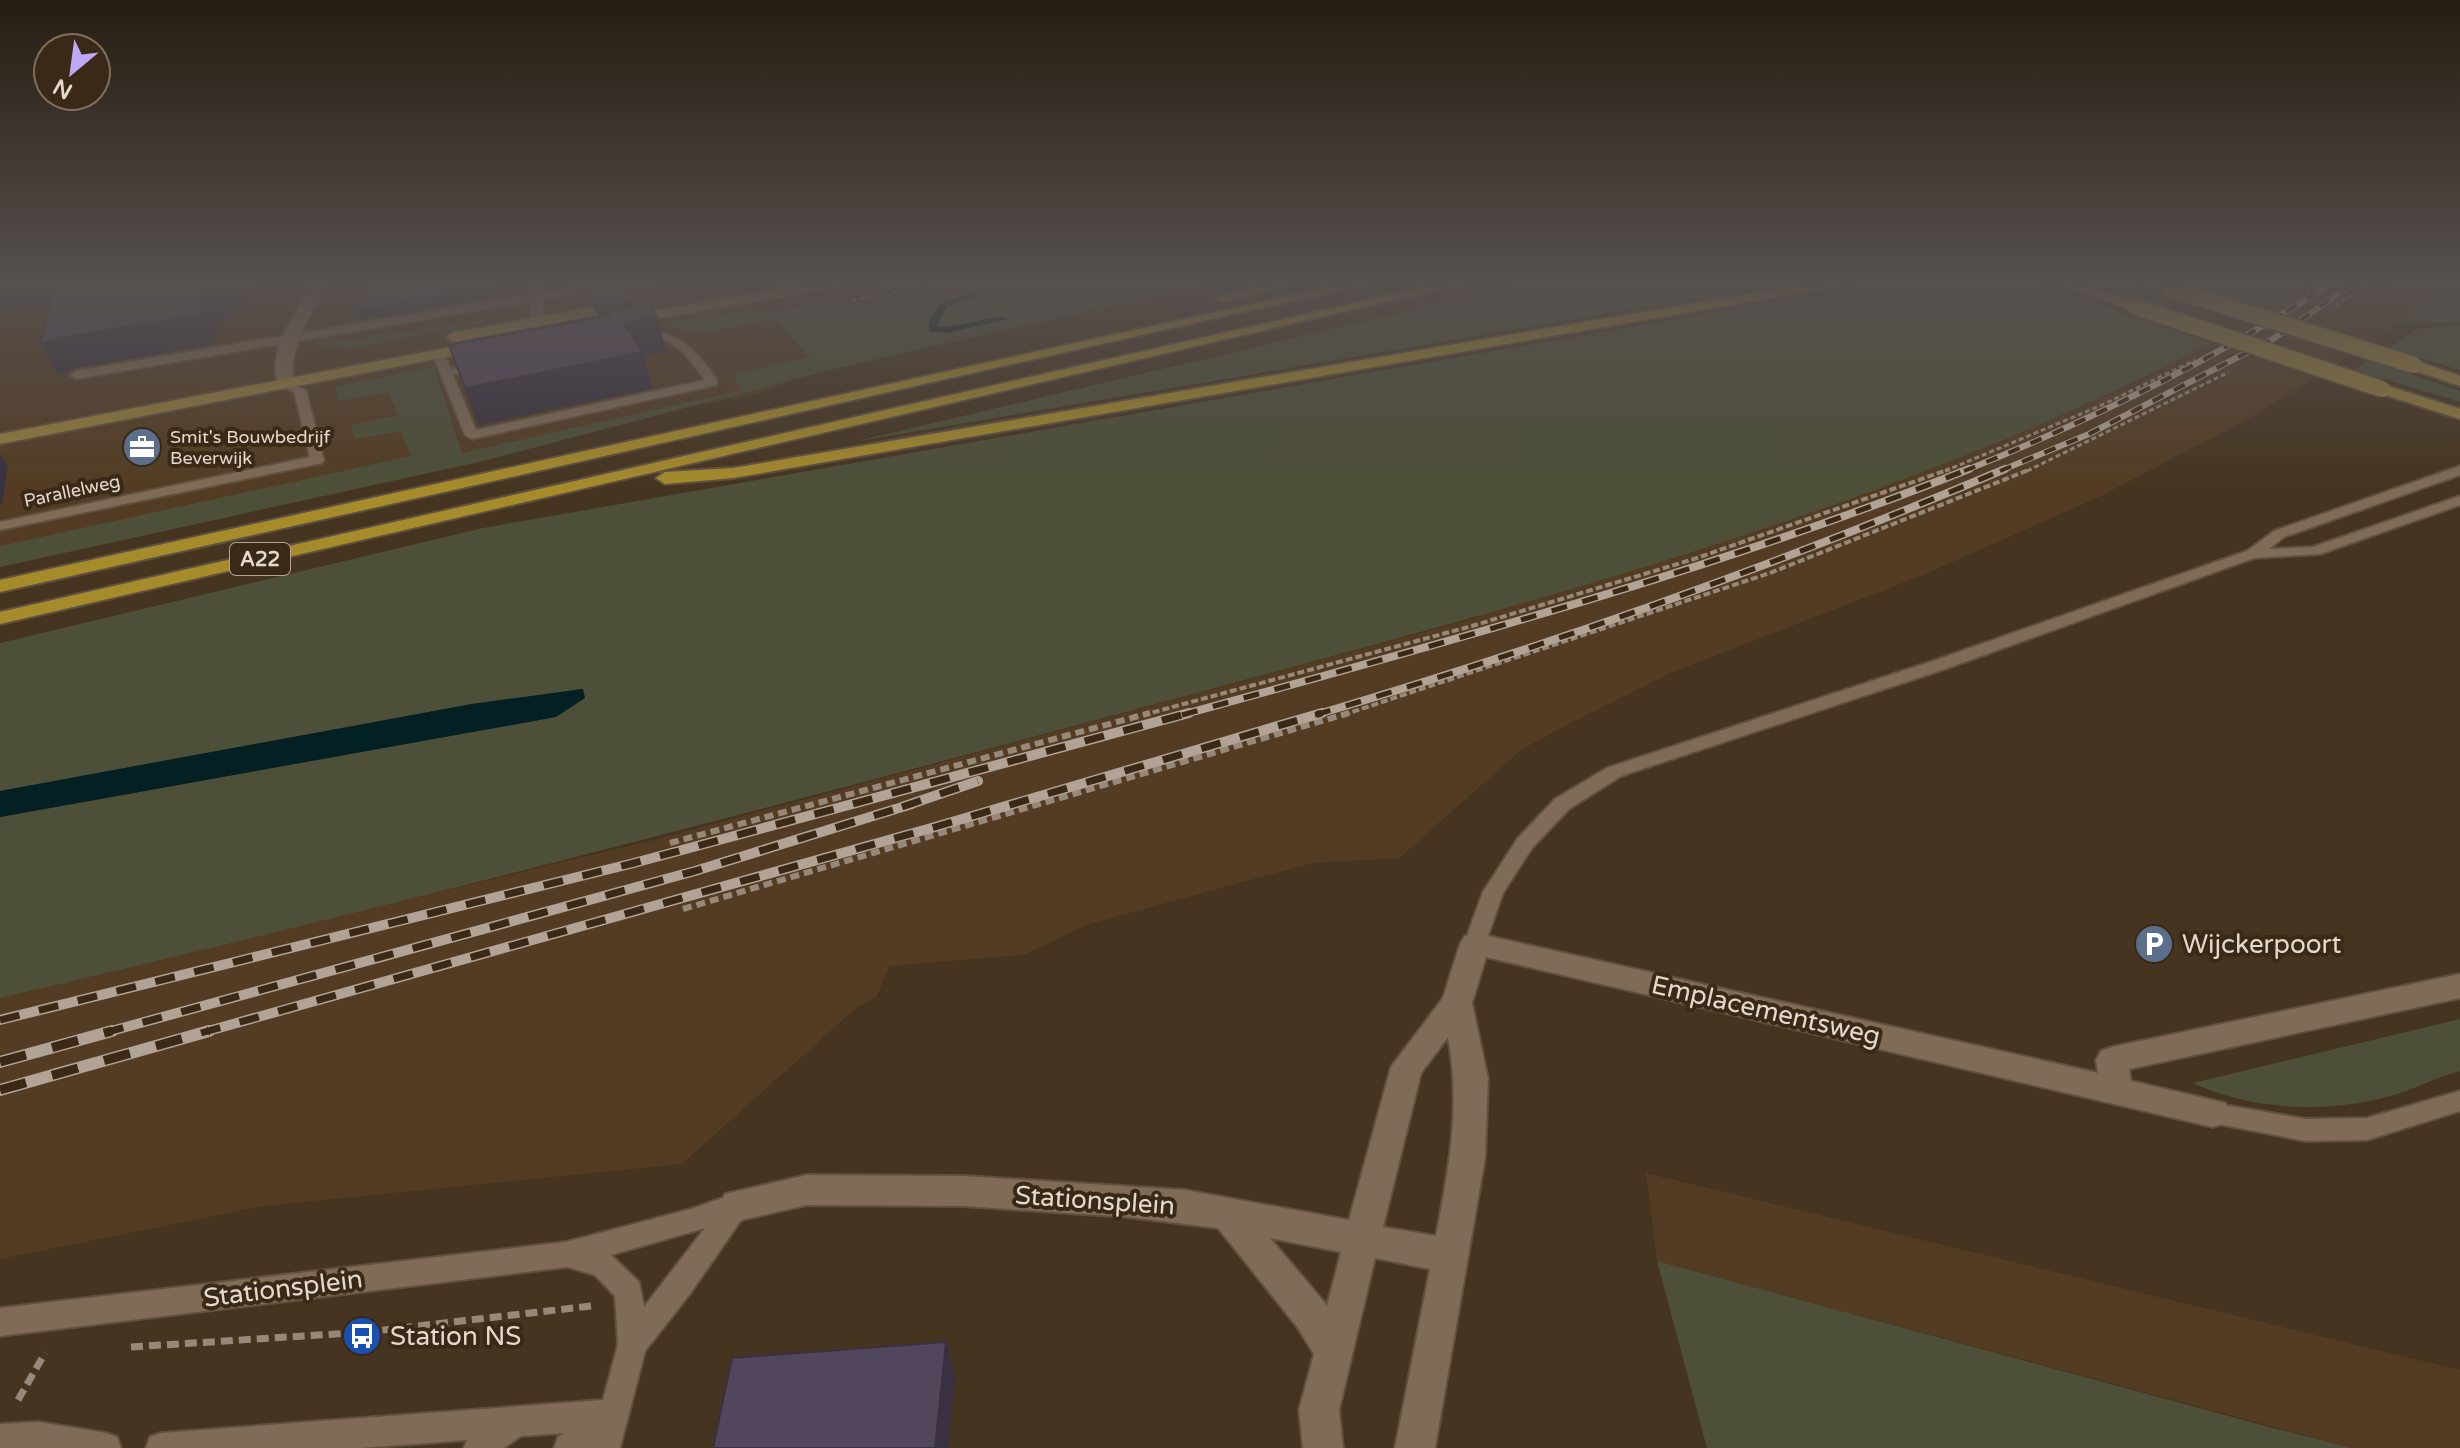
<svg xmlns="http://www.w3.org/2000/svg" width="2460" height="1448" font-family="'Varela Round',sans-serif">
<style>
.built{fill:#533c23}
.green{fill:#4d4f38}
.water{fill:#032025}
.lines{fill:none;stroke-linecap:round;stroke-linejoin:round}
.lane-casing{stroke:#5f503f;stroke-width:4}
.street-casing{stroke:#5f503f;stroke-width:4}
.primary-casing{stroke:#5f503f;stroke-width:4}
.highway-casing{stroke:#5f503f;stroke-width:4}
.path-far3{stroke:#978979;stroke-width:3;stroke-dasharray:5 3;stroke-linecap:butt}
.path-far2{stroke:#978979;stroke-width:4;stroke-dasharray:7 3;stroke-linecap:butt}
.path-far1{stroke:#978979;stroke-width:6;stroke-dasharray:9 5;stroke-linecap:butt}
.path{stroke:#978979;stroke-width:7;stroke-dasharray:12 6;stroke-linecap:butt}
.lane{fill:#7f6b56;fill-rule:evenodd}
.street{fill:#7f6b56;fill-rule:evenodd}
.primary{fill:#967e3c;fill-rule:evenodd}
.highway{fill:#a68b2b;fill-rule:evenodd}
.rail-far3-casing{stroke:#b1a496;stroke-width:6}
.rail-far2-casing{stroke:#b1a496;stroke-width:8}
.rail-far1-casing{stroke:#b1a496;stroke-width:10}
.rail-casing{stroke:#b1a496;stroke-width:12}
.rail-far3{stroke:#3a2916;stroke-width:4;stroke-dasharray:12;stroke-linecap:butt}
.rail-far2{stroke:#3a2916;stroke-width:5;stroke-dasharray:16;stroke-linecap:butt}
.rail-far1{stroke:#3a2916;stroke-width:7;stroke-dasharray:20;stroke-linecap:butt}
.rail{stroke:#3a2916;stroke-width:9;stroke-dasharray:27;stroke-linecap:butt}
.primary-bridge-casing{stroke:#5f503f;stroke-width:19;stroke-linecap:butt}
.primary-bridge{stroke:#967e3c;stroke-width:16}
.wall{fill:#473c50}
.shaded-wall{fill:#393141}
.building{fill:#52465d;stroke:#393141;stroke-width:2}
.labels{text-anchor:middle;stroke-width:8;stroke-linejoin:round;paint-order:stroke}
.far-poi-label{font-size:18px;fill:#e4d9cd;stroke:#3a2916;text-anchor:start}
.far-street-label{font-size:18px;fill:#e4d9cd;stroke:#3a2916}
.shield{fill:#3a2916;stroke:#b1a496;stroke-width:2}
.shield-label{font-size:20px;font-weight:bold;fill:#e4d9cd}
.near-poi-label{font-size:26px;fill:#e4d9cd;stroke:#3a2916;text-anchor:start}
.near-street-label{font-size:26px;fill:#e4d9cd;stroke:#3a2916}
</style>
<rect width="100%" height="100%" fill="#453420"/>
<path class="built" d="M266,284h515l-35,8 73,77 -56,23 -763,158v-239z
M2312,284h75l46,10 -61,49 -56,34 -66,41 -149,78 -178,79 -255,99 -96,48 -51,28 -122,108 -87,5 -226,62 -62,30 -135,11 -12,30 -21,12 -174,156 -418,42 -264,53v-261l654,-158 810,-219 511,-169 162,-70 135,-70z
M1646,1173l814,197v78h-108l-695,-187z"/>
<path class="green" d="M895,284h35l-171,23 3,-2z
M956,284h250l-372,85 -355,93 -479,105v-21l411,-90 -10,-25 -46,8 -4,-14 48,-10 -12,-22 -49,8 -2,-15 98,-19 28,86 280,-63 -9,-16 76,-16 -34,-39 -66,13 -15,1 -22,-7 -81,12 110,-21 181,-18z
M1522,284h262l-931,158 657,-155z
M1875,284h159l178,59c-323,168 -681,259 -1030,354 -393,106 -786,209 -1182,301v-181l544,-98 38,-30 -110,15 -472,87v-148l483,-115z
M2094,284h34l47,15 -18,6z
M2183,284h123l-35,27z
M2387,284h73v38l-62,1 35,-28z
M501,317l7,1 -158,31 -34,-4 2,-7 30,2z
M2460,326v44l-71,-22 28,-19z
M2368,360l92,31v11l-105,-32z
M2460,1019v52c-26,7 -51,21 -77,27 -62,15 -132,12 -190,-15z
M1657,1261l616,167 79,20h-645z"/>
<path class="water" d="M979,291l7,1 -39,15 -10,19c20,4 60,-14 71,-7l-61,14 -18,-2v-9l10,-18z
M583,689l2,9 -29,19 -556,100v-26l472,-87z"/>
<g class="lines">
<defs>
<path id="lane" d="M533,284h10v9l53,-9h22l-75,15v22l6,13 -6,3 -4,-1 -8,-15 1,-20 -456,78 -6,-4 6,-4 456,-77z
M653,331c32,4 46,25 64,48v6l-245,54 -7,-4 -32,-80 10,-2 8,16 30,-7 6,4 -34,9 23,55 229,-50c-12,-15 -24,-37 -45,-41 -9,-2 -17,2 -26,-3z
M286,381l20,9 18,70 -2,3 -322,67v-8l310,-65 -16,-65 -14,-7z
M2460,466v9l-176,62 -15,12 44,-2 147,-51v9l-140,49 -66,4 -309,111 -324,107 -52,33 -37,39 -29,45 -20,57 -8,2 -8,-2 -3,-6 19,-52 35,-54 37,-39 52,-31 326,-107 314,-110 27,-20z
M2460,1091v20l-93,29 -61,1 -93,-18 -9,-3 -3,-7 3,-7 9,-3 93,16 61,-1z
M737,1193l9,4 4,8 -4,8 -57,82 -44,56 -25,97h-66l4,-11 6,-4 -43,3 -17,12h-40l3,-8 -106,8h-215l4,-11 11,-4 442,-33 15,-56 -3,-48 -20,-21 -28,-8 -567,69v-28l566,-66 125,-33zM705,1228l-61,79 -5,-25 -28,-27z
M39,1422l67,11 11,4 4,11h-121v-24z"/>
<path id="street" d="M314,284h14c-18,32 -41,63 -34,101l-14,3c-17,-34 17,-76 34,-104z
M1475,933l623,140 -2,-13 5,-9 11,-4 348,-73v24l-331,71 2,12 94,22 4,10 -4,10 -12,4 -727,-170 -14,46 16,76 -3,79 -50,290h-40l35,-179 -55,-11 -36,152 4,38h-40l-4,-38 15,-56 -16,-26 -80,-100 -90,-11 -165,-11 -156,-1 -70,16 -12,-5 -5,-11 5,-11 82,-19 156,1 222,14 164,30 42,-153 52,-69 17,-54 5,-8zM1448,1037c13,68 1,132 -12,199l-53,-9 38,-154zM1270,1238l71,14 -14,54 -3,-4z"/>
<path id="primary" d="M808,284h30l-7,4 -207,36 -7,-4 7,-4z
M2062,284h20l59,22 -12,3z
M2146,284h22l7,4 -7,4z
M627,301l5,1v6l-178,34 -8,-5 8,-5z
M482,341l8,5 -3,3 -487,95v-10z
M2414,360l46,16v10l-52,-18 -2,-3z
M2382,384l78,25v10l-84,-27 -2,-3z"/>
<path id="highway" d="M1265,284h24l-67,18 -7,-4z
M1343,284h25l-1368,308v-12z
M1438,284h25l-1463,340v-12z
M1806,284h30l-7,4 -1096,190 -68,6 -9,-6 9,-6 68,-4z"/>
</defs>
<use href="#lane" class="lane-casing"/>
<use href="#street" class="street-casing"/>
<use href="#primary" class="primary-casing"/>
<use href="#highway" class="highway-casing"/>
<path class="path-far3" d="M2299,297l19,-13
M852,300l92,-16
M2336,306l29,-22
M1945,471l157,-66 93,-45
M2027,471l202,-99"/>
<path class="path-far2" d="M1143,715l329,-89 222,-67 256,-90
M1343,715l427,-142 261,-104"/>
<path class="path-far1" d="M670,843l480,-130
M683,909l666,-196"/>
<path class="path" d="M131,1347l235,-15 225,-26
M18,1400l27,-47"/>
<use href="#lane" class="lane"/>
<use href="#street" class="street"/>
<use href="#primary" class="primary"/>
<use href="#highway" class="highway"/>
<defs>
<path id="rail-far3" d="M1964,471c128,-51 250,-111 366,-187
M2000,471l89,-37 184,-95 80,-55"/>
<path id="rail-far2" d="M1182,715c264,-73 531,-144 787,-246
M1315,715c234,-69 465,-151 690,-246"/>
<path id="rail-far1" d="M902,807l76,-26
M0,1020l634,-157 555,-150
M104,1033l591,-162 217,-67
M201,1033l734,-206 387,-114"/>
<path id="rail" d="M0,1062l112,-31
M0,1090l209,-59"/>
</defs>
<use href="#rail-far3" class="rail-far3-casing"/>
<use href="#rail-far2" class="rail-far2-casing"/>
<use href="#rail-far1" class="rail-far1-casing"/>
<use href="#rail" class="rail-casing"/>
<use href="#rail-far3" class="rail-far3"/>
<use href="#rail-far2" class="rail-far2"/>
<use href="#rail-far1" class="rail-far1"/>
<use href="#rail" class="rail"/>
<defs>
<path id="primary-bridge" d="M2168,288l246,77
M2134,306l248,83"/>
</defs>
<use href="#primary-bridge" class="primary-bridge-casing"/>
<use href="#primary-bridge" class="primary-bridge"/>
</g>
<path class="wall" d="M667,284l-40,7 7,10 1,5 22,11 9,35 -22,4 9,32 -174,37 -30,-80 150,-29 -15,-22 -3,-9z"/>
<path class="shaded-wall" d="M0,284h62l11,19 -73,9z
M224,284h34l-22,31 -21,8v21l-139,24 -18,7 -18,-31z
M493,284h6l-5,13 -136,23 -4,-9z
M621,284h46l-44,8z
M634,301l2,9 -28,1 1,4 -10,1 -3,-9z
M657,317l9,35 -22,4 9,32 -174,37 -14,-37 159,-65z
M0,453l8,13 -6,37 -2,1z
M946,1342l9,36 -7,70h-13z"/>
<path class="building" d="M55,284h169l-2,2 -21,8v21l-142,23 -19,6z
M369,284h124l-2,4 -137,23z
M586,284h36l12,17 -38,6 -15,-22z
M647,304l10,13 -33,6 18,29 -177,36 -16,-43 162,-30 -3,-4z
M946,1342l-11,106h-222l19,-90z"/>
<linearGradient id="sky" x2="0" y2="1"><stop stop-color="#261d12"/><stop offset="0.58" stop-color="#56504e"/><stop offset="1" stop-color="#56504e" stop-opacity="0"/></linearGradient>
<rect width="2460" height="487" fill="url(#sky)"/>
<defs>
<symbol id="office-disc" viewBox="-11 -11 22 22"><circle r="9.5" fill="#5c6f8a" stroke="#3a2916"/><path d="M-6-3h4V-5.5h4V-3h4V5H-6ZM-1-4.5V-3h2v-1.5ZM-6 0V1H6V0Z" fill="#fff"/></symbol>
<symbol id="parking-disc" viewBox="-11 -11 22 22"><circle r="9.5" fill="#5c6f8a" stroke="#3a2916"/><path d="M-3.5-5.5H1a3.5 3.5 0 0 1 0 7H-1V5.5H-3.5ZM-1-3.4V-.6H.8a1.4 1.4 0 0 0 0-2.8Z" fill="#fff"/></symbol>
<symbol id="bus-disc" viewBox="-11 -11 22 22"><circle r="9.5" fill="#1a4fb4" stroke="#3a2916"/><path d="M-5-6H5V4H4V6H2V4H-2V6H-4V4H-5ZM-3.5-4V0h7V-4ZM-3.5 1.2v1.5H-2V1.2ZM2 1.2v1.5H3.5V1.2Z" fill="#fff"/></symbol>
</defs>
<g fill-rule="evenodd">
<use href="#office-disc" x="120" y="425" width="44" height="44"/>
<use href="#parking-disc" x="2132" y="922" width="44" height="44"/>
<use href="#bus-disc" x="340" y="1314" width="44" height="44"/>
</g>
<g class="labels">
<g class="far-poi-label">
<text x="170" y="443">Smit's Bouwbedrijf<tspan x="170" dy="21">Beverwijk</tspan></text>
</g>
<g class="far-street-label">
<text transform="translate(72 491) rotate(-12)" y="6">Parallelweg</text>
</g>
<rect class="shield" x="230" y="543" width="60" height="32" rx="6"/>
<g class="shield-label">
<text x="260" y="566">A22</text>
</g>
<g class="near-poi-label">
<text x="2182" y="953">Wijckerpoort</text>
<text x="390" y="1345">Station NS</text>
</g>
<g class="near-street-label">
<text transform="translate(1766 1010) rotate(13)" y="9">Emplacementsweg</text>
<text transform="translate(1095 1200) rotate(4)" y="9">Stationsplein</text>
<text transform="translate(283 1288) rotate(-7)" y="9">Stationsplein</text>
</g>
</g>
<g transform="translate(72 72) rotate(209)"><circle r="38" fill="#3a2916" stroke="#7e6f5f" stroke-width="2"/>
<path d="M0-6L14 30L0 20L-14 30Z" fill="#bfa8f4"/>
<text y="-12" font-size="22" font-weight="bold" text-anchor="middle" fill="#e4d9cd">N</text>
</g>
</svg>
